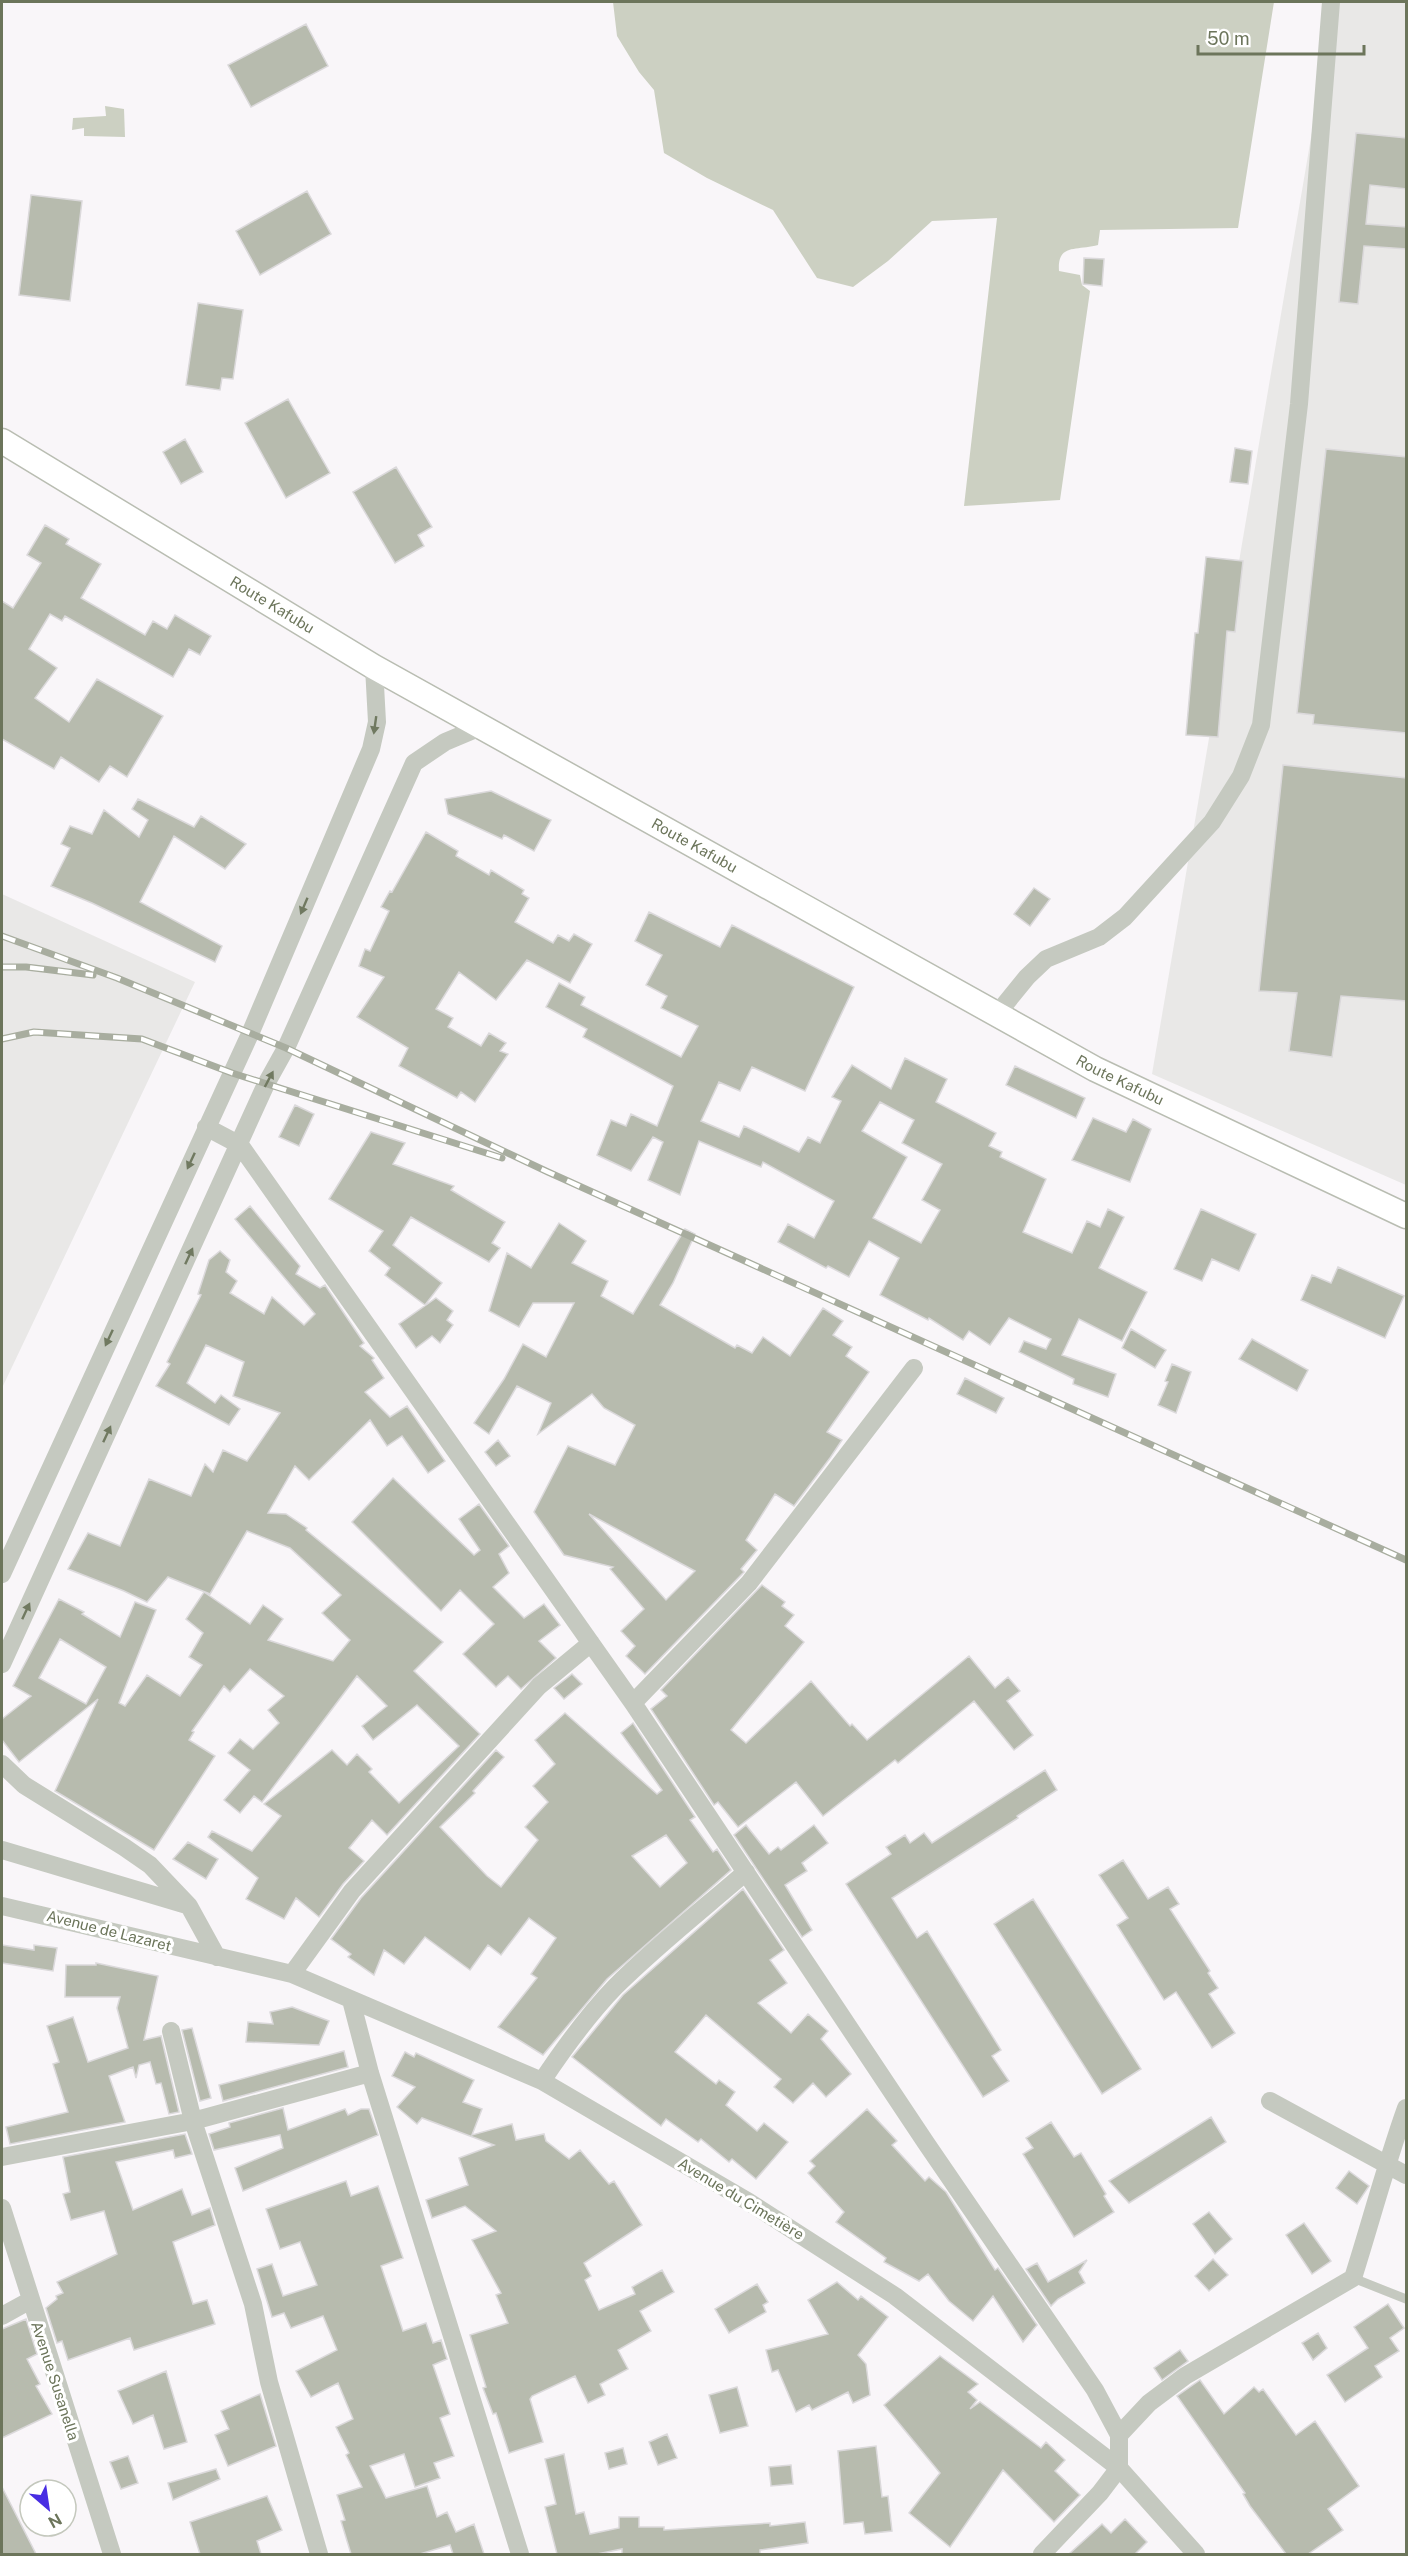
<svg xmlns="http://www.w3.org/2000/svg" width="1408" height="2556" font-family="'Public Sans',sans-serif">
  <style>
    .built { fill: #e9e8e7 }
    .water { fill: #ccd0c2 }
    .building { fill: #b7bbae; stroke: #dbd9db; stroke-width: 1.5; fill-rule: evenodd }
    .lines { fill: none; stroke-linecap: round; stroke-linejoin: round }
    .secondary-casing { stroke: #b9bdb2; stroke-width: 27 }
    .service { stroke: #c5c9c0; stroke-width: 9 }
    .minor { stroke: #c5c9c0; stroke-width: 18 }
    .secondary { stroke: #fff; stroke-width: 24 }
    .rail-casing { stroke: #a8ad9f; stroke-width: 7 }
    .rail { stroke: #fff; stroke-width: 4.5; stroke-dasharray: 14; stroke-linecap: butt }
    .oneway { fill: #707960 }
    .labels { text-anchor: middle; stroke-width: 6; stroke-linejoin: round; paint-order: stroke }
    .street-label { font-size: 15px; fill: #6c755b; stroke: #fff }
  </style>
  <rect width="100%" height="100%" fill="#f9f6f9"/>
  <path class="built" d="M1334,2H1406V1185L1152,1074Z
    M2,894L195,982L2,1388Z"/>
  <path class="water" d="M613,2H1274L1238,228L1100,230L1098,245C1077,251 1057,243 1059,271L1080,275L1082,285L1090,291L1060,500L964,506L997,218L932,221L888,261L853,287L817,278L773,210L707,178L664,153L654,90L639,72L617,36Z
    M105,106L124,109L125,137L84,136V128L72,130L73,118L106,116Z"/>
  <path class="building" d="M306,24L328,66L251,107L228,65Z
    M1356,133L1407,138V189L1370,185L1366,224L1407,227V249L1364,246L1358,304L1339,302Z
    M307,191L331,234L260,275L236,231Z
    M31,195L82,201L70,301L19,295Z
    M1084,258L1104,259L1102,286L1083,284Z
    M198,303L243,310L233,379L222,378L220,390L186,385Z
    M288,399L330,473L286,498L245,423Z
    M185,439L203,472L181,484L163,452Z
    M1235,448L1252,451L1248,484L1230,482Z
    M1326,449L1407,457V733L1313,724L1314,715L1297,713Z
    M396,467L432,527L418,535L424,546L395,563L353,492Z
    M45,525L69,539L66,544L101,564L81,598L145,635L153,621L167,629L175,615L211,636L200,655L189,649L173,677L65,616L62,621L50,614L29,649L57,668L35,698L69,722L97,679L163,716L127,777L110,766L99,782L61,757L54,769L2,739V601L13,608L41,563L27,555Z
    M1206,557L1243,561L1235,632L1227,631L1218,737L1186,735L1195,633H1198Z
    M1283,765L1407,778V1001L1341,996L1332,1057L1289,1051L1297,993L1259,991Z
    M491,791L551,820L534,851L504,835L502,839L448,814L445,799Z
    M138,799L194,827L201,816L246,844L225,869L174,836L140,902L222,946L215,962L92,903L51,886L70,848L61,844L70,826L92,834L104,810L139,837L148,820L132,809Z
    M426,832L458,851L456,856L489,875L491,870L524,890L522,894L529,898L515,922L553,943L558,935L569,941L574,934L592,944L570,983L527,960L496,1000L459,972L436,1009L453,1018L448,1027L481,1046L489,1033L506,1043L500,1051L508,1054L475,1102L461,1092L457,1098L399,1066L408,1048L357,1017L384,977L359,966L365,949L370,951L389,911L381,907L390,891L392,892Z
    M1034,888L1050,899L1030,926L1014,914Z
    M649,912L720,947L732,925L854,987L805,1091L752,1067L740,1091L719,1082L701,1121L739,1137L744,1126L799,1152L808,1137L820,1143L841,1101L832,1097L852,1065L891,1089L905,1058L947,1079L936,1102L996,1133L989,1146L1002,1152L1000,1157L1046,1179L1023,1232L1072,1253L1087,1221L1100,1227L1108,1209L1124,1217L1099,1268L1147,1292L1122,1341L1079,1319L1062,1355L1116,1374L1108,1397L1073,1384L1074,1379L1019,1352L1024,1341L1046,1349L1051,1339L1009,1318L990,1345L969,1331L963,1340L929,1318L928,1320L880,1295L899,1258L869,1241L849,1277L828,1266L826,1268L778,1242L788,1224L814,1238L834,1201L763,1162L761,1167L699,1141L680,1195L648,1180L663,1142L653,1137L631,1171L597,1155L611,1120L626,1126L631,1114L657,1126L673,1086L583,1037L587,1029L546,1007L559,983L585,997L581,1005L681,1057L698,1026L661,1008L667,996L646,985L662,955L635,941ZM880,1102L914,1120L902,1143L942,1164L922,1200L940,1210L921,1243L873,1218L907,1157L862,1131Z
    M1015,1066L1085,1098L1076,1118L1006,1085Z
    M295,1105L314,1114L299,1146L279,1137Z
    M1093,1118L1126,1132L1133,1119L1151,1129L1130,1182L1072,1160Z
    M371,1132L405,1143L393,1164L454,1186L451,1190L505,1222L492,1243L500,1248L489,1262L411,1217L393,1245L442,1283L425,1305L385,1275L390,1268L369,1251L383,1231L329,1199Z
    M250,1206L300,1266L296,1274L320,1288L325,1285L364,1343L360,1346L374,1358L372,1360L384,1378L365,1392L390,1417L407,1406L445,1461L428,1473L402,1436L387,1446L370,1420L309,1480L295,1466L268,1513L286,1514L307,1528L306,1530L443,1642L414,1671L480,1734L387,1835L372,1820L349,1848L364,1861L343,1884L319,1917L296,1898L284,1919L246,1899L258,1878L208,1837L212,1831L252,1851L281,1816L264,1804L332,1750L347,1765L357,1754L372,1769L369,1772L399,1803L459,1746L417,1705L373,1740L362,1726L387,1706L357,1676L262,1802L254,1796L240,1813L224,1800L250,1770L228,1753L240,1739L253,1749L279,1723L268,1710L284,1696L250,1669L230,1692L224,1686L192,1731L194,1732L189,1740L215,1756L154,1850L55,1791L98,1699L19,1762L2,1740V1719L31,1696L13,1686L59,1599L84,1612L82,1614L120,1637L135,1602L156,1610L119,1703L125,1706L147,1675L180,1696L202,1665L189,1657L203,1633L186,1619L204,1592L250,1624L263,1605L283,1619L268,1640L333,1661L350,1640L322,1613L341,1595L290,1548L247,1531L210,1594L168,1577L147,1602L124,1591L68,1569L88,1533L120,1546L149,1479L191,1496L205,1464L213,1472L223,1450L247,1461L280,1413L233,1396L244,1362L206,1345L187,1383L215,1403L221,1395L240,1409L229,1425L156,1386L170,1364L167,1362L201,1295L198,1294L209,1260L220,1251L230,1260L226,1272L237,1281L230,1293L264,1314L272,1297L304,1325L315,1314L235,1219ZM60,1639L106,1667L86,1704L39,1678Z
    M1201,1209L1256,1234L1239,1271L1212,1259L1202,1281L1174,1269Z
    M559,1223L586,1241L572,1263L608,1281L601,1296L633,1314L685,1229L695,1234L673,1283L660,1305L735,1348L737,1345L752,1353L763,1337L790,1356L823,1308L843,1321L833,1335L852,1347L846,1356L869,1372L827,1432L842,1440L830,1458L794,1506L775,1494L746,1540L757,1550L741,1569L744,1572L645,1674L626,1656L635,1646L621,1631L644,1609L610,1569L613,1567L564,1555L534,1512L568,1446L615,1465L635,1425L604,1408L592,1394L538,1434L551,1403L517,1386L489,1434L474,1423L504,1379L523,1344L546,1357L574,1303H533L519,1327L489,1311L507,1253L531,1268ZM589,1514L695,1571L666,1600Z
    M1338,1267L1404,1296L1385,1338L1301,1300L1312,1275L1331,1283Z
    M436,1298L453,1311L447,1320L453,1325L440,1343L432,1336L416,1348L399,1324Z
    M1131,1329L1166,1350L1155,1368L1122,1348Z
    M1252,1339L1308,1370L1297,1391L1239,1359Z
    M1172,1364L1191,1372L1176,1413L1158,1405L1168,1382L1165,1381Z
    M965,1378L1004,1398L996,1413L957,1394Z
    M498,1440L510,1456L496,1466L485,1452Z
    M393,1478L474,1555L480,1550L459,1519L479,1504L509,1546L499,1554L509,1573L493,1587L524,1618L544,1604L560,1625L539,1641L556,1658L521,1689L508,1676L496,1687L463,1654L494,1624L460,1590L441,1611L352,1522Z
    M762,1585L785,1602L782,1606L794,1615L785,1626L804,1642L731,1730L746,1743L811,1681L850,1726L852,1724L867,1740L969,1656L995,1688L1008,1677L1020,1691L1007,1701L1033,1735L1014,1750L974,1701L898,1763L895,1760L823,1816L796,1782L738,1827L718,1802L714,1805L651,1709L667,1696L661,1690Z
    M572,1674L582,1684L564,1699L554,1688Z
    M565,1713L657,1794L662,1790L621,1733L633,1723L695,1817L690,1820L713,1852L717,1849L731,1870L607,1979L543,2055L498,2027L537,1978L531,1974L556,1938L529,1918L501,1955L488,1945L470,1970L425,1937L404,1964L384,1950L374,1975L348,1957L351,1954L331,1939L361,1898L496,1750L504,1757L473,1791L475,1793L440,1827L487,1876L501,1887L538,1840L525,1827L548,1802L533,1786L555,1764L535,1740ZM666,1835L687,1863L660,1887L632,1856Z
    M1045,1770L1057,1790L1017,1816L1018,1818L892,1898L917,1938L927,1931L1001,2050L992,2056L1009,2081L983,2097L846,1884L891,1854L886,1847L905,1835L910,1843L924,1833L932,1843Z
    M746,1825L769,1854L778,1847L781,1850L814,1825L828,1843L802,1863L807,1871L785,1885L812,1930L802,1937L734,1835Z
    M188,1842L218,1859L206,1879L173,1859Z
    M1123,1860L1148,1899L1168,1887L1179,1904L1170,1909L1210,1971L1208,1973L1218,1988L1209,1994L1235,2033L1212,2048L1176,1992L1164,2000L1117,1925L1128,1918L1099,1875Z
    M743,1889L784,1950L770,1960L787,1983L758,2003L791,2033L808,2014L828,2031L821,2039L851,2074L826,2097L813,2083L793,2103L774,2087L781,2079L706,2015L675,2052L716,2084L719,2080L735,2092L726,2105L757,2131L764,2123L788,2142L756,2179L732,2159L729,2162L701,2139L698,2142L666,2119L661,2126L572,2057L623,1995Z
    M1033,1899L1141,2069L1102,2094L994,1924Z
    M2,1945L34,1950V1945L57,1948L53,1971L2,1963Z
    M96,1963L158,1976L144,2040L161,2036L179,2112L169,2114L161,2083L156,2084L150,2062L139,2065L136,2078L133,2067L109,2076L125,2122L10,2144L6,2127L68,2112L53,2064L59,2062L47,2026L73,2017L88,2062L128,2048L117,2008L120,1997H65L66,1965H96Z
    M292,2007L329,2021L319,2045L246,2042L248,2022L273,2024L270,2012Z
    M192,2028L211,2098L200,2101L182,2030Z
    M344,2051L348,2067L223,2101L219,2085Z
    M405,2052L414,2057L416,2053L474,2080L463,2102L482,2109L472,2135L512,2124L516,2140L544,2134L546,2141L569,2159L580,2150L609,2184L614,2181L642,2225L584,2263L591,2276L585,2280L599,2310L635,2294L632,2287L662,2270L674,2292L640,2311L651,2331L618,2350L628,2369L600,2384L605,2395L588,2403L575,2376L532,2396L530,2399L543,2442L509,2453L496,2413L493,2414L483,2388L486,2387L470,2335L508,2323L496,2295L501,2293L472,2240L496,2231L465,2206L432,2218L426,2200L468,2185L459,2158L494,2145L422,2118L417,2124L397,2107L415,2087L392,2076Z
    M283,2108L288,2130L345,2109L348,2115L361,2109H369L378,2135L243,2191L235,2168L283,2148L280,2135L214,2150L209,2134L230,2127L229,2123Z
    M867,2109L897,2141L892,2145L925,2181L929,2177L946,2192L995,2270L998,2268L1037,2325L1023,2342L993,2296L973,2321L949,2301L928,2274L919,2281L884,2262L886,2258L836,2222L844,2212L808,2173L815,2166L810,2161Z
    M1211,2117L1226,2142L1129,2203L1109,2181Z
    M1051,2122L1074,2157L1081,2153L1106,2194L1104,2196L1114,2212L1074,2237L1023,2154L1033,2148L1026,2138Z
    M185,2134L192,2154L175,2158L173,2150L116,2162L133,2210L182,2189L192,2215L210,2208L215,2225L173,2242L193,2304L207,2300L215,2324L134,2350L130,2338L68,2360L62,2341L57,2343L46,2308L57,2299L56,2296L63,2293L57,2282L117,2254L104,2211L71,2220L63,2194L70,2192L63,2157Z
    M1349,2171L1369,2186L1357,2204L1336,2188Z
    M346,2181L351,2196L378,2186L403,2258L381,2266L403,2331L426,2323L433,2343L441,2340L447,2359L433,2365L450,2414L440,2418L454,2456L434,2463L440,2478L415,2487L404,2454L370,2466L386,2498L427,2486L437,2517L447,2512L456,2532L474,2524L484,2554H453L450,2545L420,2554H351L341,2521L345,2520L337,2495L362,2487L346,2455L349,2453L336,2427L353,2419L338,2383L311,2397L296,2371L337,2350L323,2316L291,2328L284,2313L272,2317L257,2269L272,2264L283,2296L317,2285L300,2242L280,2249L266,2209Z
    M1209,2212L1232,2239L1215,2254L1193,2224Z
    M1304,2223L1331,2261L1312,2274L1286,2235Z
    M1213,2259L1228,2275L1209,2291L1195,2276Z
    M1087,2260L1079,2272L1085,2283L1058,2299L1051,2306L1026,2269L1037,2263L1048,2282Z
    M837,2282L858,2300L861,2296L888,2317L858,2355L866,2364L870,2395L853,2403L848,2392L812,2410L809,2405L796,2412L778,2370L772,2372L766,2350L828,2334L808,2300Z
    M757,2284L768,2302L763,2305L766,2312L729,2333L715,2309Z
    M1388,2304L1404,2328L1390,2338L1399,2351L1375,2366L1382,2377L1345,2402L1327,2375L1368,2348L1354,2327Z
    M26,2319L37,2354L27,2359L40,2384L36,2386L52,2414L2,2438V2329Z
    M1318,2333L1327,2348L1313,2360L1302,2343Z
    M1180,2350L1188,2361L1162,2380L1154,2368Z
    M940,2356L978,2384L968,2392L977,2400L970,2409L980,2402L1041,2448L1046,2442L1065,2460L1055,2471L1080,2495L1054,2522L1003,2470L950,2547L909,2513L940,2473L884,2405Z
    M166,2371L187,2442L164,2449L153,2415L133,2424L118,2391Z
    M1200,2380L1224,2414L1254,2387L1259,2392L1263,2389L1296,2435L1315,2421L1359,2486L1328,2509L1343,2530L1308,2554H1286L1250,2506L1243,2494L1245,2493L1177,2396Z
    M737,2387L748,2426L720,2433L709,2395Z
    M260,2394L276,2446L228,2466L215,2435L229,2429L221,2411Z
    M667,2434L677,2458L658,2465L649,2442Z
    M876,2446L882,2497L888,2496L892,2531L865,2534L863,2522L844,2524L838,2451Z
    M623,2448L627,2464L609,2469L605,2453Z
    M564,2454L576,2514L584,2512L590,2534L619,2528V2517H639V2527H664V2530L770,2523V2526L805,2522L808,2543L760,2550V2554H622V2549L597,2554H557L545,2507L556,2504L545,2459Z
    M128,2456L138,2483L121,2489L110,2462Z
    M791,2465L793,2484L771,2486L769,2467Z
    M216,2469L220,2479L173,2500L168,2483Z
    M2,2487L36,2554H2Z
    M267,2496L282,2530L257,2541L261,2554H200L190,2522Z
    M1125,2519L1147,2542L1135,2554H1069L1102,2524L1111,2533Z"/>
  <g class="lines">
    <defs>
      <g id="secondary">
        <path id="s1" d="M2,441L374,667L1095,1069L1406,1216"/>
      </g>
    </defs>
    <use href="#secondary" class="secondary-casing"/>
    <path class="service" d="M1353,2278L1406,2299"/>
    <path class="minor" d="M997,1014L1027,977L1046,959L1099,937L1125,917L1212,822L1241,776L1261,725L1299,404L1331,2
      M206,1127L240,1145L633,1703L926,2143L1095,2390L1119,2435V2468L1100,2493L1042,2554
      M2,1574L250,1034L371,749L377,722L374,667
      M2,1664L266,1084L286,1048L414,763L445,742L483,726
      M633,1703L749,1583L914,1368
      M2,1764L24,1785L124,1847L150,1865L189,1906L217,1957
      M2,1850L187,1905
      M2,1906L292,1974L542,2081L749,2202L895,2296L1119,2468L1196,2554
      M292,1974L352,1891L539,1686L591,1643
      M351,2000L370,2073L520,2554
      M171,2031L193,2121L253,2304L269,2382L319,2554
      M542,2081C564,2048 587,2016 615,1987C656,1946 702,1910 746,1872
      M1270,2101L1406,2175
      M2,2157L193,2121L370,2073
      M2,2208L112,2554
      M2,2316L29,2301
      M1119,2435L1149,2403L1185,2376L1353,2278C1371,2221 1386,2164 1406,2108"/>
    <use href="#secondary" class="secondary"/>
    <defs>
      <path id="rail" d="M2,936L117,978L286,1048L548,1172L1406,1560
        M2,967H26L93,975
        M2,1039L34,1032L142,1039L232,1073L502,1158"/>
    </defs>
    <use href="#rail" class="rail-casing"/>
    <use href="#rail" class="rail"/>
  </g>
  <defs><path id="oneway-solid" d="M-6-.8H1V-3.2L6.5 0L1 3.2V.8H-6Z" transform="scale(1.5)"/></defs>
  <g class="oneway">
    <use href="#oneway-solid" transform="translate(375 725) rotate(98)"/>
    <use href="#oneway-solid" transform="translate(304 906) rotate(113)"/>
    <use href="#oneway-solid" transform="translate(269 1079) rotate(-62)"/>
    <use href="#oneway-solid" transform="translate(191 1161) rotate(115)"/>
    <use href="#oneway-solid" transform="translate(189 1256) rotate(-65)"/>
    <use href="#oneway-solid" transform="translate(109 1338) rotate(115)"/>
    <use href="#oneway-solid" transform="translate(107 1434) rotate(-65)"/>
    <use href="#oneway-solid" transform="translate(26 1611) rotate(-65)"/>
  </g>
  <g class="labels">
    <g class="street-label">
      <text dy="5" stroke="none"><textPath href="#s1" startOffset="316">Route Kafubu</textPath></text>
      <text dy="5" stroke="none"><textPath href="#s1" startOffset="802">Route Kafubu</textPath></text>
      <text dy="5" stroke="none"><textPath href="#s1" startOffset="1288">Route Kafubu</textPath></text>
      <text transform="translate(109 1931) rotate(14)" y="5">Avenue de Lazaret</text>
      <text transform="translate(741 2199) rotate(31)" y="5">Avenue du Cimetière</text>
      <text transform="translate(55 2381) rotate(72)" y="5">Avenue Susanella</text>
    </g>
  </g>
  <rect width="1408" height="2556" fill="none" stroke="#6c755b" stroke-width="6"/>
  <g transform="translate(48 2508) rotate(151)"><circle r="28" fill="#ffffff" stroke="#c4c8bd" stroke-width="1.5"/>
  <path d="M0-4.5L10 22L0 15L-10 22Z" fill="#482de3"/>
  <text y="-9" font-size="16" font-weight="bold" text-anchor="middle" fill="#6c755b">N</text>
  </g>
  <path d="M1198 45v9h166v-9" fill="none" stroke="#6c755b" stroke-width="3"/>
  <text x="1207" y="45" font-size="18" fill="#6c755b" stroke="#ffffff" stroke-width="4.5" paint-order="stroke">50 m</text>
</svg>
